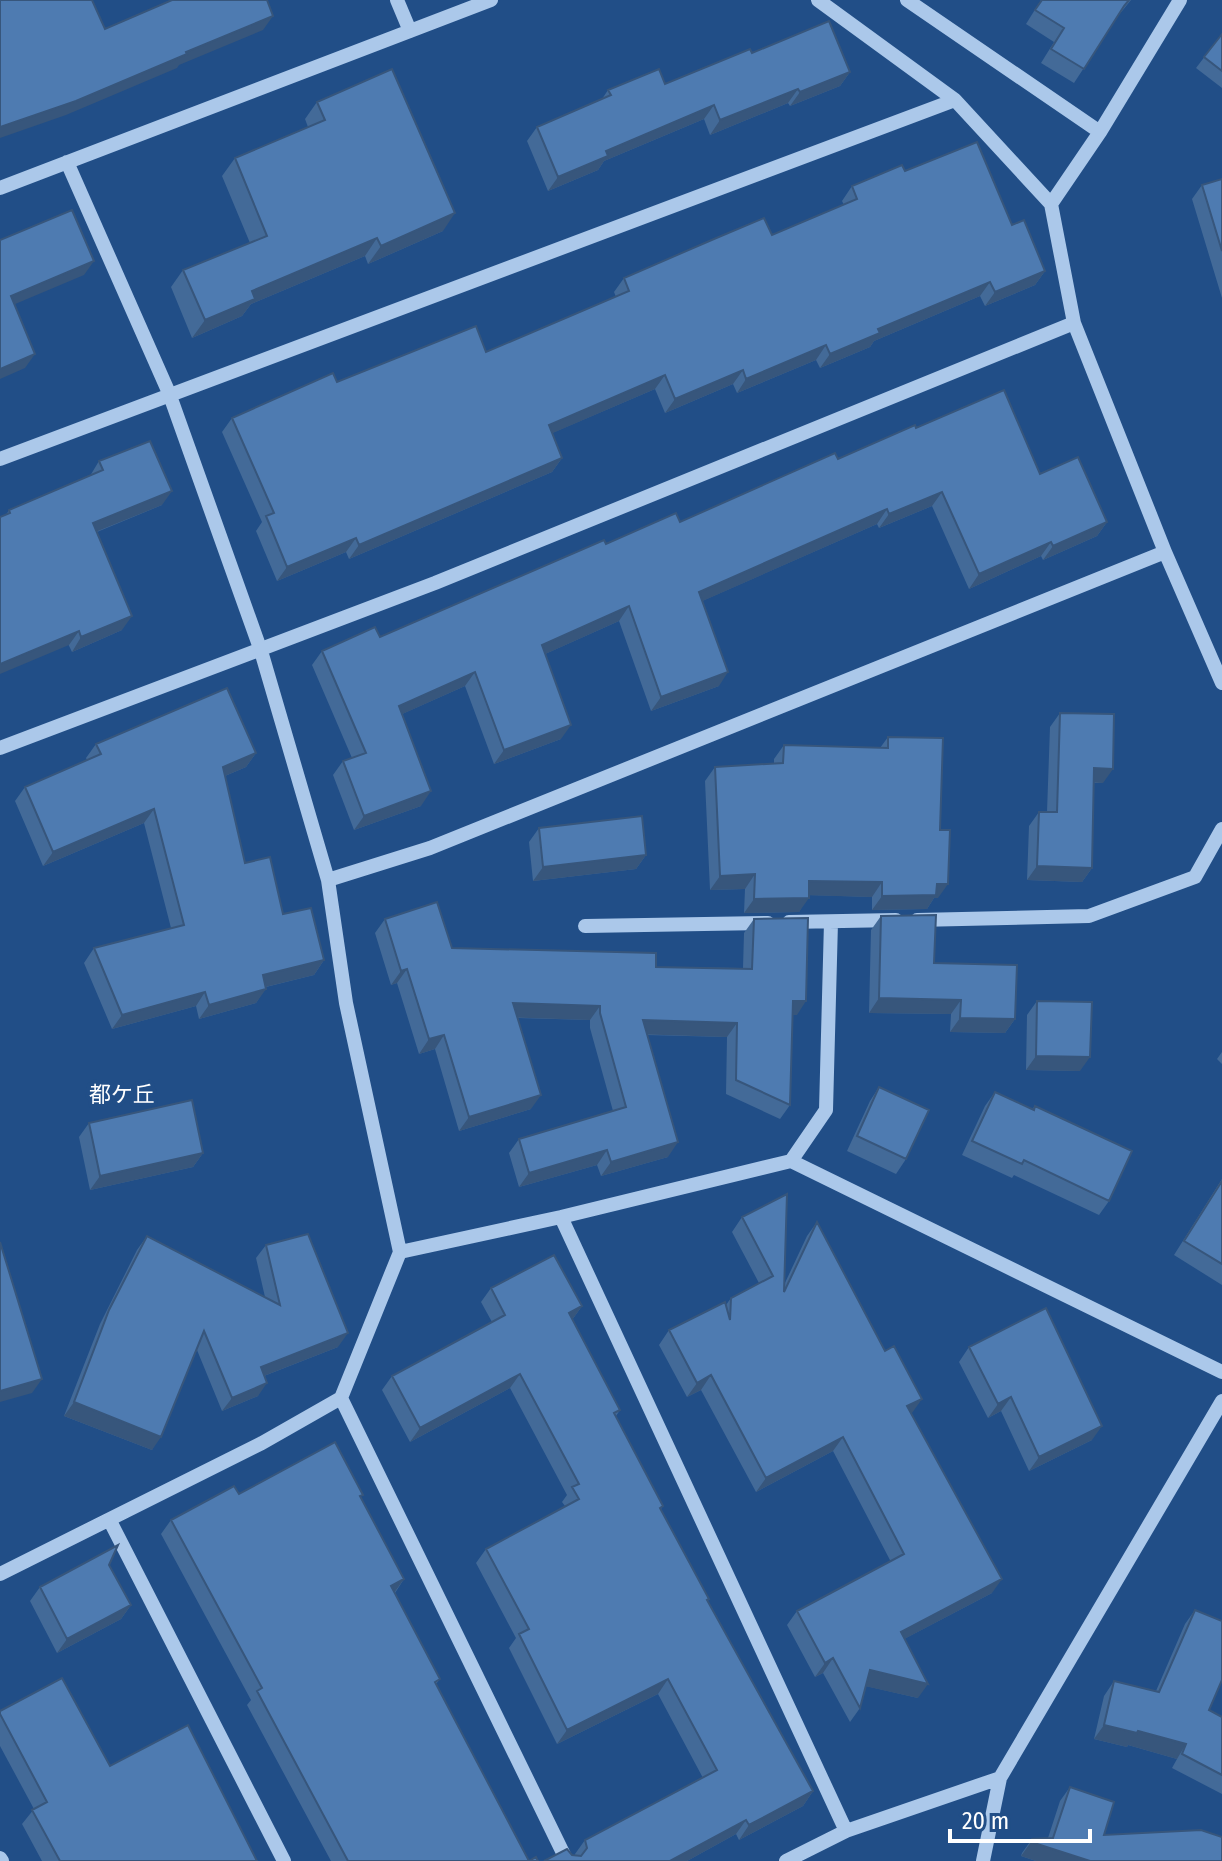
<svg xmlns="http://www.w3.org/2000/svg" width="1222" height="1861" font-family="'Fira Sans Condensed','Noto Sans JP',sans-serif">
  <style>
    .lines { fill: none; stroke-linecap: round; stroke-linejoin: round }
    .minor { stroke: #abc8ea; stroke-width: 14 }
    .wall { fill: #436a98 }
    .shaded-wall { fill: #37567c }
    .building { fill: #4e7bb1; stroke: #37567c; stroke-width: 2 }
    .labels { text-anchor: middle; stroke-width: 8; stroke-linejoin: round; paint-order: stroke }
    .neighbourhood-label { font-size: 22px; fill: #fff; stroke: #214e87 }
  </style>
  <rect width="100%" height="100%" fill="#214e87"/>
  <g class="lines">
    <path class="minor" d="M397,0L410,31
      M818,0L955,100
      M907,0L1100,132
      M0,188L491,0
      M1051,204L1100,132L1180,0
      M0,459L955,100L1051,204L1074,323L1165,552L430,848L328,880
      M1165,552L1222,683
      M0,748L435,583L1074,323
      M917,920L1089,916L1195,877L1222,829
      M789,922L896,920
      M585,926L768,923
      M791,1161L826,1110L831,922
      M561,1217L846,1831
      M400,1252L561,1217L791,1161L1222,1372
      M341,1398L567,1861
      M110,1521L284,1861
      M0,1574L262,1443L341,1398L400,1252L346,1003L328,880L261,651L169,393L67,162
      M0,1858L2,1861
      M786,1861L846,1831L1000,1778
      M983,1861L1000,1778L1222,1401"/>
  </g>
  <path class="wall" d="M1041,0H1131L1118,16L1074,83L1041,63L1054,42L1026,24Z
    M1222,34V88L1196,68Z
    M752,53L850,72L840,86L790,106L788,103L710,135L704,119L604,161L598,170L548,191L527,141L537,127L602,99L608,90L665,84Z
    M317,102L443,231L368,264L365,256L251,304L242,316L192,338L171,287L183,270L250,243L222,176L235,158L308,127L305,119Z
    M905,171L1012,225L1045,271L1035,285L985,306L980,296L874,341L870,347L820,368L816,360L737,393L733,384L665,413L655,389L552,433L562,458L552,472L349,559L346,552L277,581L256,531L262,522L222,432L232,418L337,382L486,352L616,297L614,292L624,278L772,235L844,205L842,201L852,186Z
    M1222,179V298L1192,199L1202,185Z
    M916,428L1040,474L1107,522L1097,536L1043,560L1041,556L969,589L932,506L879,528L877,524L702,601L719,686L651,711L619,621L545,654L561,739L494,764L465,686L402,714L421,806L354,830L333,775L343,761L352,758L312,665L322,651L380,637L606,544L680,522Z
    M99,461L162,505L97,532L122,630L72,652L6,515L9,510L90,476Z
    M1060,713L1103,783H1094L1092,868L1082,882L1027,880L1029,826L1039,812H1047L1050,727Z
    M888,737L938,898H934L927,909L872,910V897L809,895L799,912L744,913L745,889L710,890L705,781L715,767L774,764V759L784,745L880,748Z
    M96,744L256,753L246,767L225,776L245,863L283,914L324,960L314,975L266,987L256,1003L199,1019L196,1006L112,1029L84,963L94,948L171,928L144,823L43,866L15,801L25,787L87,760L86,758Z
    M539,828L646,855L636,869L533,881L529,842Z
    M881,916L934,963L1015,1019L1005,1033L950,1032L951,1014L869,1013L871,930Z
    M385,919L452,948L656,967L743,968L744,933L754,919L797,1015H792L790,1105L780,1119L726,1094L727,1037L647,1035L668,1157L601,1176L597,1165L519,1187L509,1153L519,1139L613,1111L590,1028V1020L518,1018L531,1109L459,1131L435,1049L419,1054L397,983L391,985L375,933Z
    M1037,1001L1080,1071L1026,1070L1027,1015Z
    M1222,1052V1064L1217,1059Z
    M879,1087L906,1159L896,1174L847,1151L870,1101Z
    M995,1092L1032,1109L1035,1106L1109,1201L1099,1215L1014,1175L1012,1178L962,1155L985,1106Z
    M89,1123L203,1153L193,1167L90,1190L79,1137Z
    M1222,1179V1285L1174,1255Z
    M742,1217L784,1285L807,1236L817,1222L912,1413H911L992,1593L904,1639L918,1698L866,1686L860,1708L850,1722L823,1673L815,1677L787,1625L797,1611L891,1562L833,1451L756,1492L701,1390L687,1397L659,1345L669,1330L726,1305L731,1298L759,1283L732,1232Z
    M147,1236L265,1297L256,1258L266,1245L338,1347L264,1376L258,1396L222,1411L197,1350L152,1450L64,1416L100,1324L137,1250Z
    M554,1255L582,1306L572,1320L620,1410L616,1416L663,1506L661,1509L709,1599L708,1601L813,1791L803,1806L739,1840L736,1834L687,1861H544L567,1849L572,1855L575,1856V1854L585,1840L703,1778L658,1694L557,1744L509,1648L516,1638L476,1563L486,1549L565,1506L562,1502L567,1495L510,1388L410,1442L382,1390L392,1376L492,1322L481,1302L491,1288Z
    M969,1347L1092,1440L1029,1471L1001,1411L988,1418L959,1362Z
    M239,1494L361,1498L404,1579L395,1593L440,1679L436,1684L529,1861H538H331L247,1705L251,1700L161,1534L171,1520Z
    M109,1565L131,1605L121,1619L57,1653L30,1601L40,1587Z
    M1195,1610L1209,1710L1222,1717V1794L1172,1768L1177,1759L1128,1745L1127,1747L1094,1739L1104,1696L1114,1681L1156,1691L1185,1624Z
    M0,1711L110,1766L257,1861H42L22,1824L34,1809L0,1746Z
    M1070,1787L1104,1835L1222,1861H1036L1021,1856L1022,1853L1032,1839L1048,1838L1060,1801Z"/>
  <path class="shaded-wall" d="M273,16L263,30L179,65L177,68L66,115L0,138V127L186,52Z
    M850,72L840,86L790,106L800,92Z
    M798,89L788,103L710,135L720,120Z
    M714,105L704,119L604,161L598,170L548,191L558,177L606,151Z
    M455,213L443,231L368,264L381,246Z
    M377,238L365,256L251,304L242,316L192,338L205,320L252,291Z
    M94,261L84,275L1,310L11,296Z
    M1045,271L1035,285L985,306L995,292Z
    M990,282L980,296L874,341L870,347L820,368L830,354L878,329Z
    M826,345L816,360L737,393L746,379Z
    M35,354L25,368L0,379V369Z
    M743,370L733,384L665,413L675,399Z
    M665,375L655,389L539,439L549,425Z
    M562,458L552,472L349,559L359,545Z
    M172,491L162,505L83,537L93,523Z
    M942,492L932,506L879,528L889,514Z
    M887,509L877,524L689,607L699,592Z
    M1107,522L1097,536L1043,560L1053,546Z
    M356,538L346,552L277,581L287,567Z
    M1051,542L1041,556L969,589L979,574Z
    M629,606L619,621L532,660L542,645Z
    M132,616L122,630L72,652L81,637Z
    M79,631L69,645L0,674V664Z
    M475,672L465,686L389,720L399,706Z
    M728,672L719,686L651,711L661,697Z
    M571,725L561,739L494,764L504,750Z
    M256,753L246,767L213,781L223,767Z
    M1094,768L1113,769L1103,783L1084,782Z
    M431,791L421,806L354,830L364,816Z
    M154,809L144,823L43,866L53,852Z
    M646,855L636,869L533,881L543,867Z
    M1037,866L1092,868L1082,882L1027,880Z
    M755,874L745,889L710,890L720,876Z
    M809,881L882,882L872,897L799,895Z
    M937,884H948L938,898H934L927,909L872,910L882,896Z
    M809,898L799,912L744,913L754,899Z
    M324,960L314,975L253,990L263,975Z
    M407,969L397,983L391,985L401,971Z
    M266,989L256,1003L199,1019L209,1005Z
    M205,992L196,1006L112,1029L122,1015Z
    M879,998L961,1000L951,1014L869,1013Z
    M793,1001H806L797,1015H783Z
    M513,1003L600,1006L590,1020L504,1017Z
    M960,1018L1015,1019L1005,1033L950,1032Z
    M643,1020L737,1023L727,1037L633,1034Z
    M444,1035L435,1049L419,1054L429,1039Z
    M1036,1056L1090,1057L1080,1071L1026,1070Z
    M541,1095L531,1109L459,1131L469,1117Z
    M678,1142L668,1157L601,1176L611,1162Z
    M607,1150L597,1165L519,1187L529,1173Z
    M203,1153L193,1167L90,1190L100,1176Z
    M582,1306L572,1320L569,1313Z
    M348,1333L338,1347L251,1381L261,1367Z
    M520,1374L510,1388L410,1442L420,1428Z
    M711,1375L701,1390L687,1397L697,1383Z
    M42,1379L32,1393L0,1402V1391Z
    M267,1383L258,1396L222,1411L232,1398Z
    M1011,1397L1001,1411L988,1418L998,1404Z
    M922,1399L912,1413L897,1421L907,1406Z
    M74,1402L161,1437L152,1450L64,1416Z
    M1102,1426L1092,1440L1029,1471L1039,1457Z
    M843,1437L833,1451L756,1492L766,1478Z
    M404,1579L394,1593L391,1586Z
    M1002,1579L992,1593L891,1646L901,1632Z
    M131,1605L121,1619L57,1653L67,1639Z
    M833,1658L823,1673L815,1677L825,1663Z
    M870,1670L928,1684L918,1698L860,1685Z
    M668,1679L658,1694L557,1744L567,1730Z
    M1104,1725L1138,1731L1186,1744L1177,1759L1128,1745L1127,1747L1094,1739Z
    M813,1791L803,1806L739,1840L749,1825Z
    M746,1820L736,1834L687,1861H670Z
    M1031,1842L1090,1861H1036L1021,1856Z"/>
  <path class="building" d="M0,0H92L105,29L172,0H267L273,16L186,52L187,54L76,101L0,127Z
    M1042,0H1129L1124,6L1084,69L1051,49L1064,28L1035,10Z
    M829,21L850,72L800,92L798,89L720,120L714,105L606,151L608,156L558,177L537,127L611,95L608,90L659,69L665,84L750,49L752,53Z
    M1222,34V71L1204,57Z
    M392,69L455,213L381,246L377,238L252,291L255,299L205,320L183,270L267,236L235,158L325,120L317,102Z
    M977,142L1012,225L1024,220L1045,271L995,292L990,282L878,329L880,333L830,354L826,345L746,379L743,370L675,399L665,375L549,425L562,458L359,545L356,538L287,567L266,516L274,513L232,418L333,373L337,382L476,326L486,352L629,291L624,278L714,239L764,218L772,235L857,199L852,186L902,165L905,171Z
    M1222,179V251L1202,185Z
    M72,210L94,261L11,296L35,354L0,369V240Z
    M1004,390L1040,474L1078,457L1107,522L1053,546L1051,542L979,574L942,492L889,514L887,509L699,592L728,672L661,697L629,606L542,645L571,725L504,750L475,672L399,706L431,791L364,816L343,761L366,753L322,651L375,627L380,637L604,540L606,544L676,513L680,522L835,453L838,459L915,425L916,428Z
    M150,441L172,491L93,523L132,616L81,637L79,631L0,664V517L10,513L9,510L103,470L99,461Z
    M227,688L256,753L223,767L245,863L270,857L283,914L311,908L324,960L263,975L266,989L209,1005L205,992L122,1015L94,948L184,925L154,809L53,852L25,787L101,754L96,744Z
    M1060,713L1114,714L1113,769L1094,768L1092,868L1037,866L1039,812H1057Z
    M888,737L943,738L940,830H950L948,884H937L936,895L882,896V882L809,881V898L754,899L755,874L720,876L715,767L783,763L784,745L888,748Z
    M642,816L646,855L543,867L539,828Z
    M437,902L452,948L656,953V967L752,969L754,919L808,918L806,1001H793L790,1105L736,1080L737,1023L643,1020L678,1142L611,1162L607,1150L529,1173L519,1139L626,1107L600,1013V1006L513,1003L541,1095L469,1117L444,1035L429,1039L407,969L401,971L385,919Z
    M936,915L934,963L1017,965L1015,1019L960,1018L961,1000L879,998L881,916Z
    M1037,1001L1092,1002L1090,1057L1036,1056Z
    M879,1087L929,1110L906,1159L857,1136Z
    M995,1092L1034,1110L1035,1106L1132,1151L1109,1201L1024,1160L1022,1164L972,1141Z
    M192,1100L203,1153L100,1176L89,1123Z
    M1222,1181V1264L1184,1241Z
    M787,1194L784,1292L817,1222L885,1351L894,1346L922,1399L907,1406L1002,1579L901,1632L928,1684L870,1670L860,1708L833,1658L825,1663L797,1611L904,1554L843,1437L766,1478L711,1375L697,1383L669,1330L725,1302L730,1320L731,1298L773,1276L742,1217Z
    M308,1234L348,1333L261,1367L267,1383L232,1398L204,1331L161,1437L74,1402L109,1310L147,1236L280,1305L266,1245Z
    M0,1242L42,1379L0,1391Z
    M554,1255L582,1306L569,1313L620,1410L614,1413L663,1506L660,1508L709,1599L707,1600L813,1791L749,1825L746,1820L670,1861H544L567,1849L572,1855L581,1856L587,1848L585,1840L717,1770L668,1679L567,1730L519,1634L529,1629L486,1549L579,1499L572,1487L579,1484L520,1374L420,1428L392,1376L505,1315L491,1288Z
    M1046,1308L1102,1426L1039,1457L1011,1397L998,1404L969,1347Z
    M335,1442L363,1495L360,1496L404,1579L391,1586L440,1679L435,1682L529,1861L536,1857L538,1861H348L257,1691L262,1688L171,1520L234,1486L239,1494Z
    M118,1545L109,1565L131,1605L67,1639L40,1587Z
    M1195,1610L1222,1621V1680L1209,1710L1222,1717V1775L1182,1754L1186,1744L1138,1731L1137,1733L1104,1725L1114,1681L1159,1692Z
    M62,1678L110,1766L188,1725L257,1861H60L32,1810L47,1802L0,1714V1711Z
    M1070,1787L1114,1802L1104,1835L1201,1830L1222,1837V1861H1090L1031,1842L1032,1839L1053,1838Z"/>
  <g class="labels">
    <g class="neighbourhood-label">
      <text x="122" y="1102">都ケ丘</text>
    </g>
  </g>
  <path d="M950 1829v12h140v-12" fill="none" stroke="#ffffff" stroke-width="4"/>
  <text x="962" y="1829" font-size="24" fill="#ffffff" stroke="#214e87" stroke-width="6" paint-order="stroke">20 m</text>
</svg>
